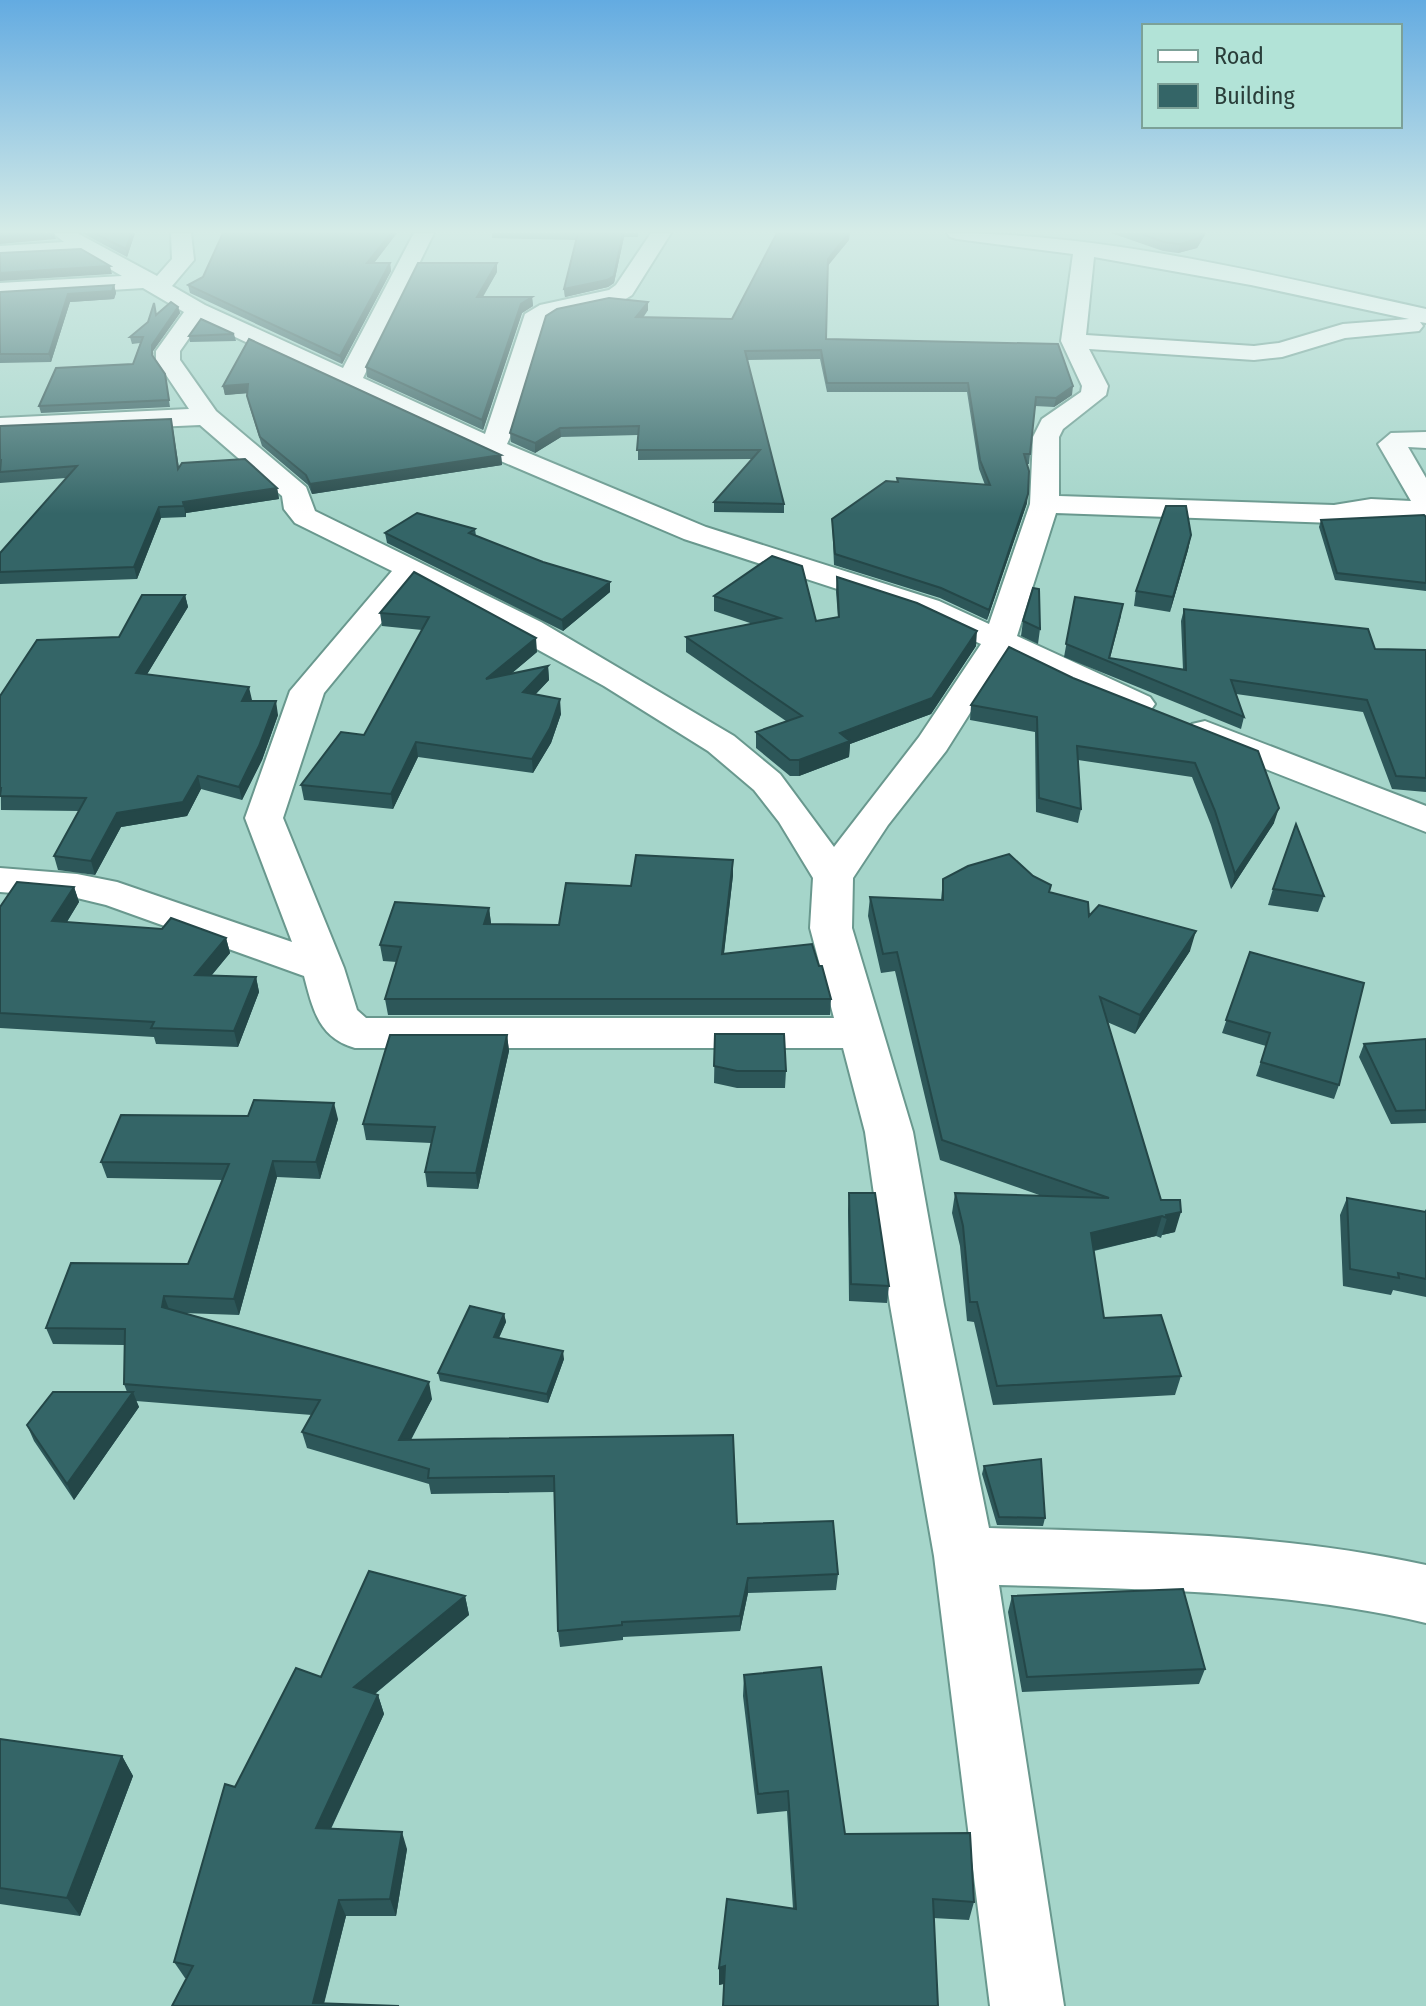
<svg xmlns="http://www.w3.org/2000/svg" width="1426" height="2006" font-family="'Fira Sans Condensed',sans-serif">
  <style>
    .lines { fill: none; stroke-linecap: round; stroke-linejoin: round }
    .minor-casing { stroke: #69988e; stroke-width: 4 }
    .minor { fill: #fff; fill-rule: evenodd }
    .wall { fill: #2d5759 }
    .shaded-wall { fill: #244748 }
    .building { fill: #346567; stroke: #244748; stroke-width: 2 }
  </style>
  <rect width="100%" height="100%" fill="#a5d5ca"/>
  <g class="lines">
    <defs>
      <path id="minor" d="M53,233H77L157,276L172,259L171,233H191L194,260L172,286L205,305L343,368L414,233H434L363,378L485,434L525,314L540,305L609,290L616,285L651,233H671L632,295L624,300L556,315L544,322L515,426L507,444L706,527L939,601L989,624L1030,504L1033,437L1042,419L1081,392L1082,386L1061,341L1073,254L957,239L950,237L947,233C1106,233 1271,275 1426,309V323L1420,322L1423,326L1419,331L1345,338L1282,357L1254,360L1089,349L1108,386L1106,395L1063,429L1059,437V496L1334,505L1371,499L1411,501L1378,444L1391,433L1426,432V448L1408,447L1426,478V519L1371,517L1334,523L1056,513L1017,636L1150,697L1155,704L1150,711L1138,714L1126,711L1006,656L946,751L888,825L853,878L852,928L913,1132L944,1305L989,1528C1136,1532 1281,1533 1426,1565V1623C1285,1590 1143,1589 999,1585L1064,2006H990L934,1556L890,1305L865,1132L843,1048H355C319,1038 313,1010 304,976L106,905L77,898L0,892V868L77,874L117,882L292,942L245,818L290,691L392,571L295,523L284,509L282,496L200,425L0,434V418L189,409L156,360V351L184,312L143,288L0,297V283L122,276L84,254L0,258V246L64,242ZM1094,257L1251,285L1409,319L1343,324L1279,343L1254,346L1086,335ZM201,321L482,453L684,539L917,615L981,644L919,737L834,847L780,774L734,736L541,622L315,511L306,487L216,411L180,360V351ZM415,582L604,686L708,751L754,790L779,822L813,878L810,928L834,1018H366L357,1010L344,968L283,818L324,693Z
        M1205,721L1426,806V832L1192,740L1187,732L1192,724Z"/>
    </defs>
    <use href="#minor" class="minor-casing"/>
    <use href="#minor" class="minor"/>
  </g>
  <path class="wall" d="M82,233H135L127,257Z
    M223,233H397L374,263H390L391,271L342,364L190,293L188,285L203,277Z
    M492,233H638V237H624L614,283L608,287L565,297L564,289L576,240L492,238Z
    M1111,233H1206L1197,248L1178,253L1163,251Z
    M849,240L827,266L826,339L1072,395L1054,407L1035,406L1030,454L1029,464H1027V503L987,620L940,598L834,565L832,519L897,482V478L985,485L979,469L967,392H827L820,359L747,360L784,504V513L714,512V502L752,459L638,460V435L561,437L535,453L511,442L510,433L648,302V310L643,318L732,319Z
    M497,272L483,297H532L533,306L522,313L483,430L367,377L366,367Z
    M114,285L116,293L114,299L70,302L51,362L0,363V292Z
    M178,307L180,313L153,351V357L165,374L170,407L41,413L39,406L133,364L140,343L132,344L130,337L157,314Z
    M234,334L236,341L190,342L189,336Z
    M223,386L501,455L502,465L312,494L308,485L262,446L249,405L247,393L225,395Z
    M0,426L173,429L179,468L277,488L279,499L186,513V517L161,518L137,579L0,584V553L66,478L0,483Z
    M1426,517V591L1335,580L1319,527L1321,520Z
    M475,529L476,536L610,592L563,631L387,543L385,533Z
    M1191,535L1188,550L1170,612L1134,606L1136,591Z
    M414,572L537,652L511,674L548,666L549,680L536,694L561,714L551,743L533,773L418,757L393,809L304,800L301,785L364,735L422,630L382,626L380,613Z
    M837,577L976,646L931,714L850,744L849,757L799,776H790L756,748V732L786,721L686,652V637L753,624L714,611V596L816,621L838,617L836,592Z
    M185,595L188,607L147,674L252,701L278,715L262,760L242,800L201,789L187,816L121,827L95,875L58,870L54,856L79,811L1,810L0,696L119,637Z
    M1075,597L1121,616L1110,658L1183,670L1181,621L1184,609L1375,649L1426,650V792L1392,789L1363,712L1236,694L1244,717L1241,729L1064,657Z
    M1023,621L1040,629L1038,644L1021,636Z
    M1073,678L1258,751L1274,823L1231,889L1211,825L1192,777L1078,760L1081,809L1078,823L1036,812L1035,732L970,720L971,705Z
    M733,860V875L724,954L831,999L830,1015H388L385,999L397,962L383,961L380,945L489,908L491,924L559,925L631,886Z
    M943,879L1049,892L1089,916L1190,951L1135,1034L1107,1022L1161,1200L1175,1232L1162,1235L1161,1238L1156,1236L1094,1251L1104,1318L1181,1376L1175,1395L993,1405L974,1322L967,1321L960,1246L952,1213L955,1193L1042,1196L940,1160L895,971L881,973L868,916L870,897L941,900Z
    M74,887L79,902L67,922L226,938L230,953L212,975L256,977L259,992L238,1047L156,1044L154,1037L0,1028V907Z
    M1273,889L1324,896L1318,912L1268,905Z
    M1250,952L1339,1085L1334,1099L1256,1076L1266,1046L1222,1033Z
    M715,1034L786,1071L785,1088H737L714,1083Z
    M507,1035L509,1051L478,1189L427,1187L425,1172L431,1143L366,1140L363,1124Z
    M1426,1039V1123L1391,1124L1359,1057L1364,1044Z
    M338,1119L320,1179L277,1177L239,1315L183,1313L432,1399L411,1440L737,1524L838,1574L836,1590L748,1593L740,1631L623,1637V1640L560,1647L558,1631L554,1492L431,1494L429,1484L307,1448L302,1432L312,1415L136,1401L139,1407L74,1500L34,1441L27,1425L127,1392L124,1384V1345L53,1344L46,1328L188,1264L223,1180L107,1178L101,1162Z
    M849,1193L889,1286L887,1303L849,1301L848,1210Z
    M1347,1198L1424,1212L1426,1209V1297L1393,1290L1391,1295L1343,1286L1340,1215Z
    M504,1314L506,1322L499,1338L564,1359L548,1403L440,1381L438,1373Z
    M984,1466L1045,1518L1043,1526L997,1525L982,1474Z
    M465,1596L469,1615L375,1694L378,1695L384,1714L331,1829L407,1849L396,1916H346L324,2004L172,2006L187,1978H185L174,1962L235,1787L321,1677Z
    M1012,1596L1205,1669L1199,1684L1022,1692L1008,1612Z
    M744,1675L845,1834L974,1902L969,1920L933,1918L719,1985L793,1909L787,1811L757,1814L743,1696Z
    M0,1739L122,1756L133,1776L80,1916L0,1904Z"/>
  <path class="shaded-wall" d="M44,233H54L56,239L0,244V236Z
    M131,233H135L127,257L126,249Z
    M391,233H397L368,271L367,263Z
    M624,233V237L614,283L608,287L565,297L564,289Z
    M850,233L849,240L827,267L828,259Z
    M1202,233H1206L1197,248L1178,253L1180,244Z
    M390,263L391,271L342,364L340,356Z
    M497,263V272L477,306V297Z
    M110,266L112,274L0,281V273Z
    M114,285L116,293L114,299L70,302L51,362L49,354L68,294Z
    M532,297L533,306L522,313L483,430L482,420L521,304Z
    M648,302V310L636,326V317Z
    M178,307L180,313L153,351L154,362L152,345Z
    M248,384L250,393L225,395L223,386Z
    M1073,386L1072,395L1054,407L1056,398Z
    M560,428L561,437L535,453V443Z
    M501,455L502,465L312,494L310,484Z
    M277,488L279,499L186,513V517L183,502Z
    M1028,494L1027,503L987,620L989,610Z
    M159,507L161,518L137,579L134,567Z
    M1191,535L1188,550L1170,612L1173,597Z
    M610,582V592L563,631L562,620Z
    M185,595L188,607L140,686L136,673Z
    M977,631L976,646L931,714L850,744L849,757L799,776V760L840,733Z
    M536,638L537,652L488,693L486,679Z
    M548,666L549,680L524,706L523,692Z
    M249,687L252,700L242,701Z
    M560,699L561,714L551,743L533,773L532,759Z
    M276,701L278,715L262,760L242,800L239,787Z
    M416,742L418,757L393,809L391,794Z
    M198,776L201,789L187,816L121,827L95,875L91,861L117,813Z
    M1279,808L1274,823L1231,889L1235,874Z
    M733,860V875L722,969V954Z
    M74,887L79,902L58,936L52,921Z
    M489,908L491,923L486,940L484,924Z
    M1196,931L1190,951L1135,1034L1140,1015Z
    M226,938L230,953L199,990L195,975Z
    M256,977L259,992L238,1047L234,1031Z
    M507,1035L509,1051L478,1189L476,1173Z
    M334,1103L338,1119L320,1179L316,1162Z
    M273,1161L277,1177L239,1315L234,1299Z
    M1181,1212L1175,1232L1162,1235L1167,1218L1166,1215Z
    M1162,1216L1156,1236L1086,1252L1091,1233Z
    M164,1296L170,1312L162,1307Z
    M504,1314L506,1322L495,1346L494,1337Z
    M563,1351L564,1359L548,1403L547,1394Z
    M429,1382L432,1399L402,1456L399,1440Z
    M133,1392L139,1407L74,1500L67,1484Z
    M748,1578V1593L740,1631V1616Z
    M465,1596L469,1615L360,1706L354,1687Z
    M378,1695L384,1714L323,1845L316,1828Z
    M122,1756L133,1776L80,1916L67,1898Z
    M402,1832L407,1849L396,1916L390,1899Z
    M339,1900L346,1916L323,2006L313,2003Z
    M725,1966L724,1984L719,1985V1968Z"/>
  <path class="building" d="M0,233H44L0,236Z
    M94,233H131L126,249Z
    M223,233H391L367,263H390L340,356L188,285L203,277Z
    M562,233H623L614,276L607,280L564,289L578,233Z
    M777,233H849L828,259L826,339L1058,344L1073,386L1056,398L1036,397L1030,454H1024L1029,471L1028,494L989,610L941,588L835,554L832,519L886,481L898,482L897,478L990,485L980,460L968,383H827L821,350L745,351L784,504L714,502L760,450H637L639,426L560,428L535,443L510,433L546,316L557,309L609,298L648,302L636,317L732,319Z
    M1139,233H1202L1199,238L1180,244L1164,242Z
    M81,249L110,266L0,273V253Z
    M418,263H497L477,297H532L521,304L482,420L366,367Z
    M114,285L112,291L68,294L49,354H0V292Z
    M171,302L178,307L152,345V355L165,374L169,400L39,406L56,368L133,364L143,337H130L148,322L154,303L156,315Z
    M201,319L234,334L189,336Z
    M249,339L501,455L310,484L306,475L260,437L247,396L248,384L223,386Z
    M171,419L178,469L182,463L245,459L277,488L183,502L184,506L159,507L134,567L0,572V553L77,466L0,472L1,460H0V426Z
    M1166,506H1186L1191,535L1173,597L1136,591Z
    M417,513L475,529L469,533L543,562L610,582L562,620L385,533Z
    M1424,515L1426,517V583L1337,573L1321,520Z
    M772,556L802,566L816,621L839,617L837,577L917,603L977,631L932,698L840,733L850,741L799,760H790L756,732L802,716L686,637L780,618L714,596Z
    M414,572L536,638L486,679L548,666L523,692L560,699L550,728L532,759L416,742L391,794L301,785L341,732L364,735L429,617L380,613Z
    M1033,588L1039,589L1040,629L1023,621Z
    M142,595H185L136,673L249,687L242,701H276L259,746L239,787L198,776L183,802L117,813L91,861L54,856L86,798L0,796L1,788H0V696L37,640L119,637Z
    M1075,597L1123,604L1109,658L1186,670L1184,609L1368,629L1375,649L1426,650V778L1396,776L1367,700L1231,680L1244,717L1066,644Z
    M1009,647L1073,678L1258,751L1279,808L1235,874L1215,811L1195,763L1077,746L1081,809L1039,798L1037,717L971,705Z
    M1296,824L1324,896L1273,889Z
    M1009,854L1033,876L1051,885L1049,892L1088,902L1089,916L1099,905L1196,931L1140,1015L1100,997L1161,1200H1180L1181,1212L1166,1215L1167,1218L1162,1216L1091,1233L1104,1318L1161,1315L1181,1376L997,1386L977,1302H970L963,1226L955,1193L1109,1198L942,1140L897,952L883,954L870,897L943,900V879L968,866Z
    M636,855L733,860L722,954L812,944L819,966H822L831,999H385L401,947L380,945L395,902L489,908L484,924L559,925L566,883L631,886Z
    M17,882L74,887L52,921L162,929L171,918L226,938L195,975L256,977L234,1031L151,1028L154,1022L0,1013V907Z
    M1250,952L1364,983L1339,1085L1261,1062L1270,1033L1226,1020Z
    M715,1034H784L786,1071H737L714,1066Z
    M390,1035H507L476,1173L425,1172L435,1127L363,1124Z
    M1426,1039V1110L1396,1111L1364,1044Z
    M254,1100L334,1103L316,1162L273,1161L234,1299L164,1296L162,1307L429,1382L399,1440L733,1435L737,1524L833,1521L838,1574L748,1578L740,1616L622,1622V1625L558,1631L554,1476L428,1478L429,1469L302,1432L320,1400L124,1384L125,1329L46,1328L71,1263L188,1264L229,1164L101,1162L121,1115L248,1116Z
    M849,1193H875L889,1286L851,1284Z
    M1347,1198L1426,1212V1279L1398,1273L1399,1278L1350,1269Z
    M470,1306L504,1314L494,1337L563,1351L547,1394L438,1373Z
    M53,1392H133L67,1484L27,1425Z
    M1041,1459L1045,1518L999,1517L984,1466Z
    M369,1571L465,1596L354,1687L378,1695L316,1828L402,1832L390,1899L339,1900L313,2003L399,2006H172L193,1966L174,1962L225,1784L235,1787L296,1668L321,1677Z
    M1183,1589L1205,1669L1027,1677L1012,1596Z
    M821,1667L845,1834L970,1833L974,1902L933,1899L938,2006H723L725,1966L719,1968L727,1899L796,1909L788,1791L758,1794L744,1675Z
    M0,1739L122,1756L67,1898L0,1888Z"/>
  <linearGradient id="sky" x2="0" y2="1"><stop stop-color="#63abe1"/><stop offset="0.45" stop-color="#d6ece7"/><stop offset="1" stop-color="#d6ece7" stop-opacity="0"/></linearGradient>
  <rect width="1426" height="514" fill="url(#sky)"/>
  <rect x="1142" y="24" width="260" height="104" fill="#b2e3d7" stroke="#7ca198" stroke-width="2"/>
  <rect x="1158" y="50" width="40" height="12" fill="#ffffff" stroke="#7ca198" stroke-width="2"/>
  <text x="1214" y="64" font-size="24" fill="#2a3e3a">Road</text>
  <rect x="1158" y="84" width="40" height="24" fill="#346567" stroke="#7ca198" stroke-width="2"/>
  <text x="1214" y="104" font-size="24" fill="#2a3e3a">Building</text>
</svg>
